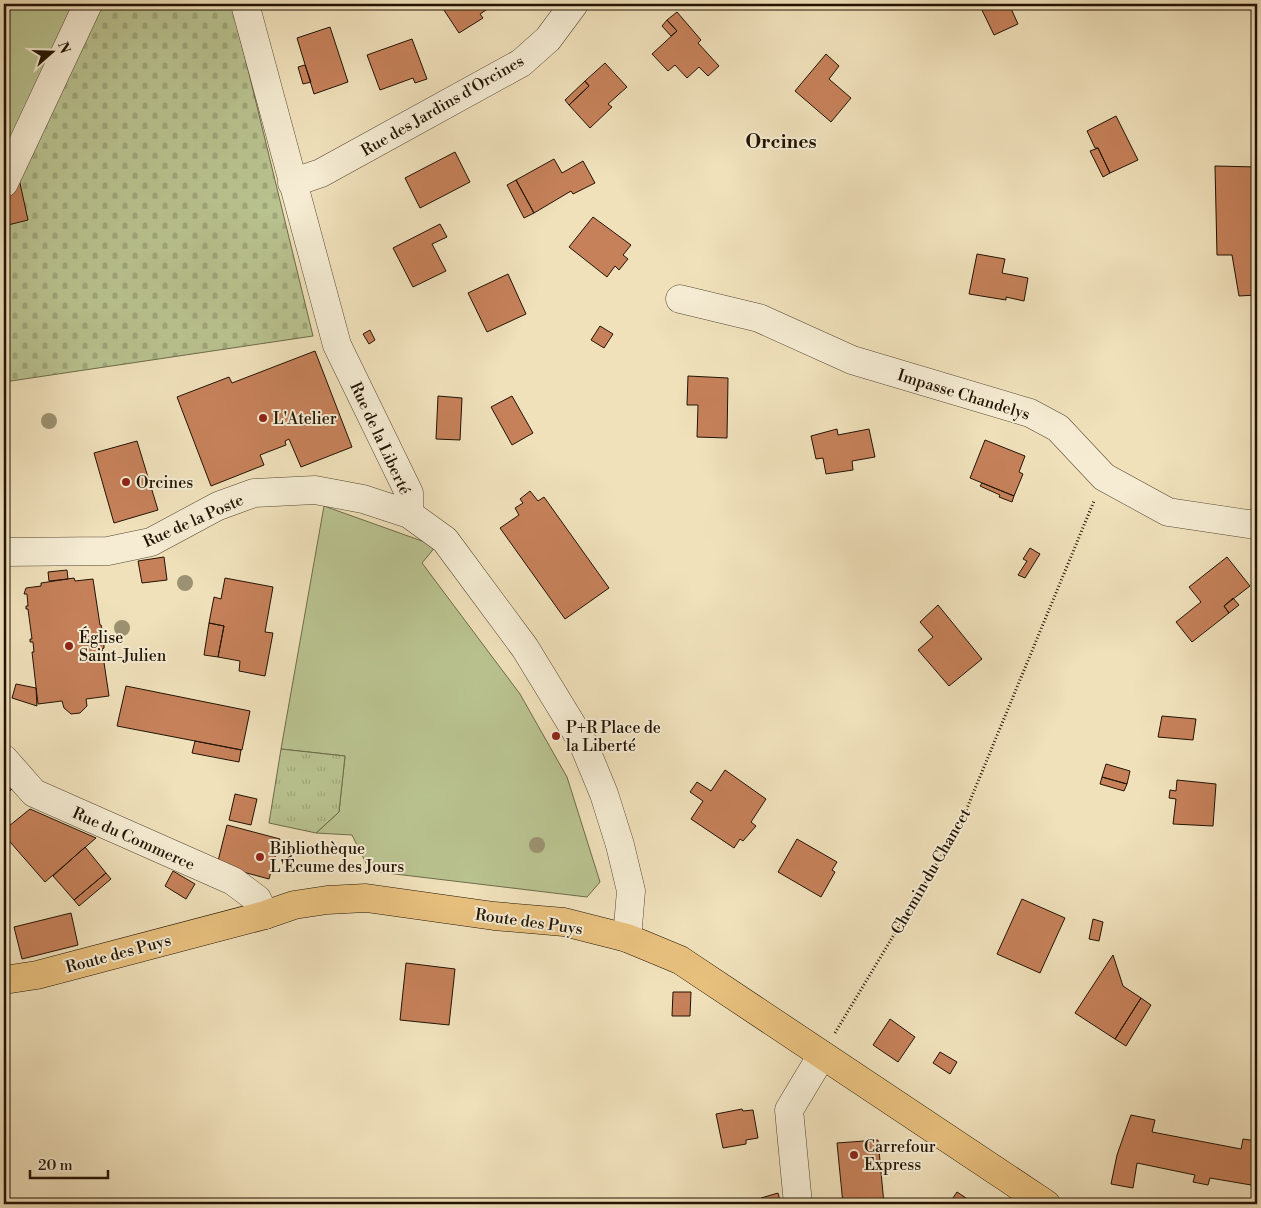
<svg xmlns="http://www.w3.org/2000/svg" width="1261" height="1208" font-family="'Libre Bodoni',serif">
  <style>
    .green { fill: #b9c390; stroke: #6d6b4a }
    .cemetery { fill: url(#cemetery-stones); stroke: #6d6b4a }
    .park { fill: url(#park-tufts); stroke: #6d6b4a }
    .building { fill: #c6815a; stroke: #211303 }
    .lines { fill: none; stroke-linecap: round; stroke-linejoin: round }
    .minor-casing { stroke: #554631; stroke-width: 29 }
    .major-casing { stroke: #211303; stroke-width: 29 }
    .path { stroke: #211303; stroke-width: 3; stroke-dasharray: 1 2.5; stroke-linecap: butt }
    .minor { stroke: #f5ecd3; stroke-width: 28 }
    .major { stroke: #e8c07e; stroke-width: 28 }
    .tree { fill: #9b9271 }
    .poi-dot { fill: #8f2418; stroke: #f5ecd3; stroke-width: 2 }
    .labels { text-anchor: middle; stroke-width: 4; stroke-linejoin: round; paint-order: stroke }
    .street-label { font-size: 16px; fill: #211303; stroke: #f5ecd3 }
    .poi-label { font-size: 16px; fill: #211303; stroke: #f5ecd3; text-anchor: start }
    .quarter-label { font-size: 19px; font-weight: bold; fill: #211303; stroke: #f5ecd3 }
  </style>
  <defs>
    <pattern id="cemetery-stones" width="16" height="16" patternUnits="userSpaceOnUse" patternTransform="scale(1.25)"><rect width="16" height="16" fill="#b9c390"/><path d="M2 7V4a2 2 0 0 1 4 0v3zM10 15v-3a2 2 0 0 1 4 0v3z" fill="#9fa77b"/></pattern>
    <pattern id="park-tufts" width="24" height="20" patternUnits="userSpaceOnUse" patternTransform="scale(1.25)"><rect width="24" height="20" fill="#b9c390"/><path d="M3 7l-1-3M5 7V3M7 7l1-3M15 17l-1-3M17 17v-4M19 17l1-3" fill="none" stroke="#9fa77b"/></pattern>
  </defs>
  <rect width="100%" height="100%" fill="#f0e1bb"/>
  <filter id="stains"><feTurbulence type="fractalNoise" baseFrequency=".004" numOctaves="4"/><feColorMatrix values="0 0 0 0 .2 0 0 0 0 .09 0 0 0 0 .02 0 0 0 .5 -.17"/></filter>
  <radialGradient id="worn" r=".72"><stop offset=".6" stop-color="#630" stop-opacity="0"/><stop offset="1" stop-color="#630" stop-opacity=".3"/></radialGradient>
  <path class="green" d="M4,4H88L4,183Z
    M324,506L436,546L422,563L520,694L567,777L600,882L587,897L370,871L352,835L316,833L339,812L345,756L281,749Z"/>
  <path class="cemetery" d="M100,4H232L313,336L4,382V202Z"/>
  <path class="park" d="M281,749L345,756L339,812L316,833L269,823Z"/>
  <path class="building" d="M440,4H495L480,14L483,18L459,33Z
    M979,4H1009L1018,24L994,35Z
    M677,12L701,40L698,43L719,66L708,76L699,67L687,78L675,65L668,71L652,54L677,31L667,20Z
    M667,20L677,31L671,36L662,26Z
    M330,27L348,82L314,94L297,38Z
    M412,39L427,79L415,83L413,78L380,90L367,55Z
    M826,54L839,66L829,79L851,98L831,122L795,91Z
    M605,63L627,87L608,104L612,107L590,128L569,105L589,86L585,81Z
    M305,65L311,82L303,84L298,67Z
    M585,81L589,86L569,105L565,100Z
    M1116,116L1138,160L1110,173L1098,148H1095L1087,131Z
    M1098,148L1110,173L1103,177L1090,151Z
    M455,152L470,182L420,208L405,178Z
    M554,159L562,173L583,161L595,183L573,194L571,191L534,213L516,180Z
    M1215,166L1257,167V295L1239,296L1232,255H1217Z
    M18,174L28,220L4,226V202Z
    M516,180L534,213L524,218L507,185Z
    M593,217L631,245L623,255L628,259L619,270L615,266L607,277L569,247Z
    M440,224L447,237L432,244L446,271L413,287L393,248Z
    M977,254L1005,259L1002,273L1028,278L1024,301L1006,297V300L969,294Z
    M508,274L526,314L487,332L468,293Z
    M600,326L613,334L604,348L591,340Z
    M370,330L375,340L369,344L363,334Z
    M315,351L352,447L301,467L289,439L285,441L286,445L260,455L264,465L211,486L177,397L229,377L232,383Z
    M688,376L728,378L727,438L697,437L698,405H687Z
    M438,396L462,398L460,440L436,439Z
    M512,396L533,433L512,445L491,407Z
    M837,429L838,435L869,429L875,457L852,461L853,470L826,474L823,458L816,459L811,436Z
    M985,440L1025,456L1019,472L1023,474L1014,496L970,478Z
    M137,441L158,510L114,523L94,453Z
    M982,483L1014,496L1012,502L999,497L1000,495L980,486Z
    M530,491L538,501L544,497L609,588L565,619L500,528L519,515L515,508L523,503L520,499Z
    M1030,548L1040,554L1025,578L1018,575L1027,561L1023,559Z
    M164,557L167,580L142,583L138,561Z
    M1227,557L1250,586L1224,606L1229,613L1192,642L1176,622L1201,602L1189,587Z
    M67,570L68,579L49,581L48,572Z
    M74,578L75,581L93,579L100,625H101L102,629L99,630L101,644H104V648L102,649L109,696L86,699L87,706L80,713L71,714L64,708L62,701L38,704L32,652H34L33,642H30V639H32L28,609H26V606H28L27,594H24L26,588L41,586V583Z
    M225,578L273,587L265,632L273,633L265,676L239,671L240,661L218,657L224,626L209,623L214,597L221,599Z
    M1233,598L1239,605L1229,613L1224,606Z
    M938,605L982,659L949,686L918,650L933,637L920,622Z
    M209,623L224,626L218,657L204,655Z
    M16,684L36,688L37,706L12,698Z
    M126,686L250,711L242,750L117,726Z
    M1162,716L1196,719L1193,740L1158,737Z
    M195,741L241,750L239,762L192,753Z
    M1106,764L1130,771L1127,784L1102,777Z
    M725,770L766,799L751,822L756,826L743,841L740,839L734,848L691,819L703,801L690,792L697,782L711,791Z
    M1102,777L1127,784L1124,791L1100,784Z
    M4,779L12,789L4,796Z
    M1177,780L1216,784L1213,826L1173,824L1176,799L1169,798L1170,790L1176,791Z
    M235,794L257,799L251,825L229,820Z
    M30,809L96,838L45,882L4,835V830Z
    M227,825L280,839L269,879L217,865Z
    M797,839L837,862L832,870L835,872L821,897L778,872Z
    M85,847L106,873L74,900L53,876Z
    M173,871L195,884L186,899L165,886Z
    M106,873L111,879L79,906L74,900Z
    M1022,899L1065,918L1040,973L997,954Z
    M71,913L78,945L22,959L14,927Z
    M1093,919L1103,922L1099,941L1089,939Z
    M1113,955L1123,986L1141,998L1115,1039L1075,1013Z
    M406,963L455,969L449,1025L400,1020Z
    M673,992H691L690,1016H672Z
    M1141,998L1151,1005L1126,1046L1115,1039Z
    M890,1019L915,1037L898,1062L873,1045Z
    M940,1052L957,1062L950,1074L933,1063Z
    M742,1109L743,1111L753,1110L758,1138L746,1140V1144L723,1148L716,1114Z
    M1131,1115L1155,1120L1152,1132L1241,1149L1243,1139L1257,1141V1186L1210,1178L1208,1185L1193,1182L1195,1175L1137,1163L1133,1188L1111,1184L1117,1155Z
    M878,1140L884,1204H843L837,1143Z
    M957,1192L975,1204H949Z
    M778,1193L781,1204H762L761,1198Z"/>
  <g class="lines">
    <defs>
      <path id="minor" d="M245,4L337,345L409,493V514
        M4,183L88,4
        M292,183L321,173L521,63L548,39L574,4
        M680,299L759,318L852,360L1030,413L1058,428L1104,477L1168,512L1248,524L1257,523
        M4,552L108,551L151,542L218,506L254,493L315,490L363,499L409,514L445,540L525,648L583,743L604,794L620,845L631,891L627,938
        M4,759L34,793L233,881L257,899L265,915
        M798,1204L789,1110L822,1055"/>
      <path id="major" d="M4,980L37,975L265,915L294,905L327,900L366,898L494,916L564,922L627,938L680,960L1046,1204"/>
    </defs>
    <use href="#minor" class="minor-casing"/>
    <use href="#major" class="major-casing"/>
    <path class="path" d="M835,1033L960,825L1094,501"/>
    <use href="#minor" class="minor"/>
    <use href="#major" class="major"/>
  </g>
  <g class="tree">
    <circle cx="49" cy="421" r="8"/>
    <circle cx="185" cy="583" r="8"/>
    <circle cx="122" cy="628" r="8"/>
    <circle cx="537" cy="845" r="8"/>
  </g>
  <g class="poi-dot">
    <circle cx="263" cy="418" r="5"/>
    <circle cx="126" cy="482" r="5"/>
    <circle cx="69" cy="646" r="5"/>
    <circle cx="556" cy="736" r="5"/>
    <circle cx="260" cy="857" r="5"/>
    <circle cx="854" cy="1155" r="5"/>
  </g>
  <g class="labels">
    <g class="street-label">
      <text transform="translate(442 105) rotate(-30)" y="6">Rue des Jardins d'Orcines</text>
      <text transform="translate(964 394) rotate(17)" y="6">Impasse Chandelys</text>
      <text transform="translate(381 438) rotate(65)" y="6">Rue de la Liberté</text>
      <text transform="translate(193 520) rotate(-24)" y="6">Rue de la Poste</text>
      <text transform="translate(134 838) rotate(24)" y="6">Rue du Commerce</text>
      <text transform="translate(930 871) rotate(-60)" y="6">Chemin du Chancet</text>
      <text transform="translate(529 921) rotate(8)" y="6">Route des Puys</text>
      <text transform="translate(118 953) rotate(-15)" y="6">Route des Puys</text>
    </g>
    <g class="poi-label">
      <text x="273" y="424">L'Atelier</text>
      <text x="136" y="488">Orcines</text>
      <text x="79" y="643">Église<tspan x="79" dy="18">Saint-Julien</tspan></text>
      <text x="566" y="733">P+R Place de<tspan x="566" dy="18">la Liberté</tspan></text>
      <text x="270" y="854">Bibliothèque<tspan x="270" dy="18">L'Écume des Jours</tspan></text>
      <text x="864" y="1152">Carrefour<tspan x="864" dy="18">Express</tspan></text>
    </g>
    <g class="quarter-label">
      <text x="781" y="148">Orcines</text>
    </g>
  </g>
  <rect width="1261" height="1208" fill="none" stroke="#f0e1bb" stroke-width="20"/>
  <rect x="5" y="5" width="1251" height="1198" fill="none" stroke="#211303" stroke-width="2.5"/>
  <rect x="10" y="10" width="1241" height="1188" fill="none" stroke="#211303"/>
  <g transform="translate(52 52) rotate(70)" stroke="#f5ecd3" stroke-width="4" paint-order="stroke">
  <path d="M0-4L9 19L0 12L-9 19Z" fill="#211303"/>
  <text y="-8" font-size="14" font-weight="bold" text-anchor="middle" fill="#211303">N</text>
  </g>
  <path d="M30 1170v8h78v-8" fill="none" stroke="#211303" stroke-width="2.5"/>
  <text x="38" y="1170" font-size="15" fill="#211303" stroke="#f5ecd3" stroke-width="4" paint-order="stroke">20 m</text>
  <rect width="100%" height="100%" filter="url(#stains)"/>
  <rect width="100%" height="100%" fill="url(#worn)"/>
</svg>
